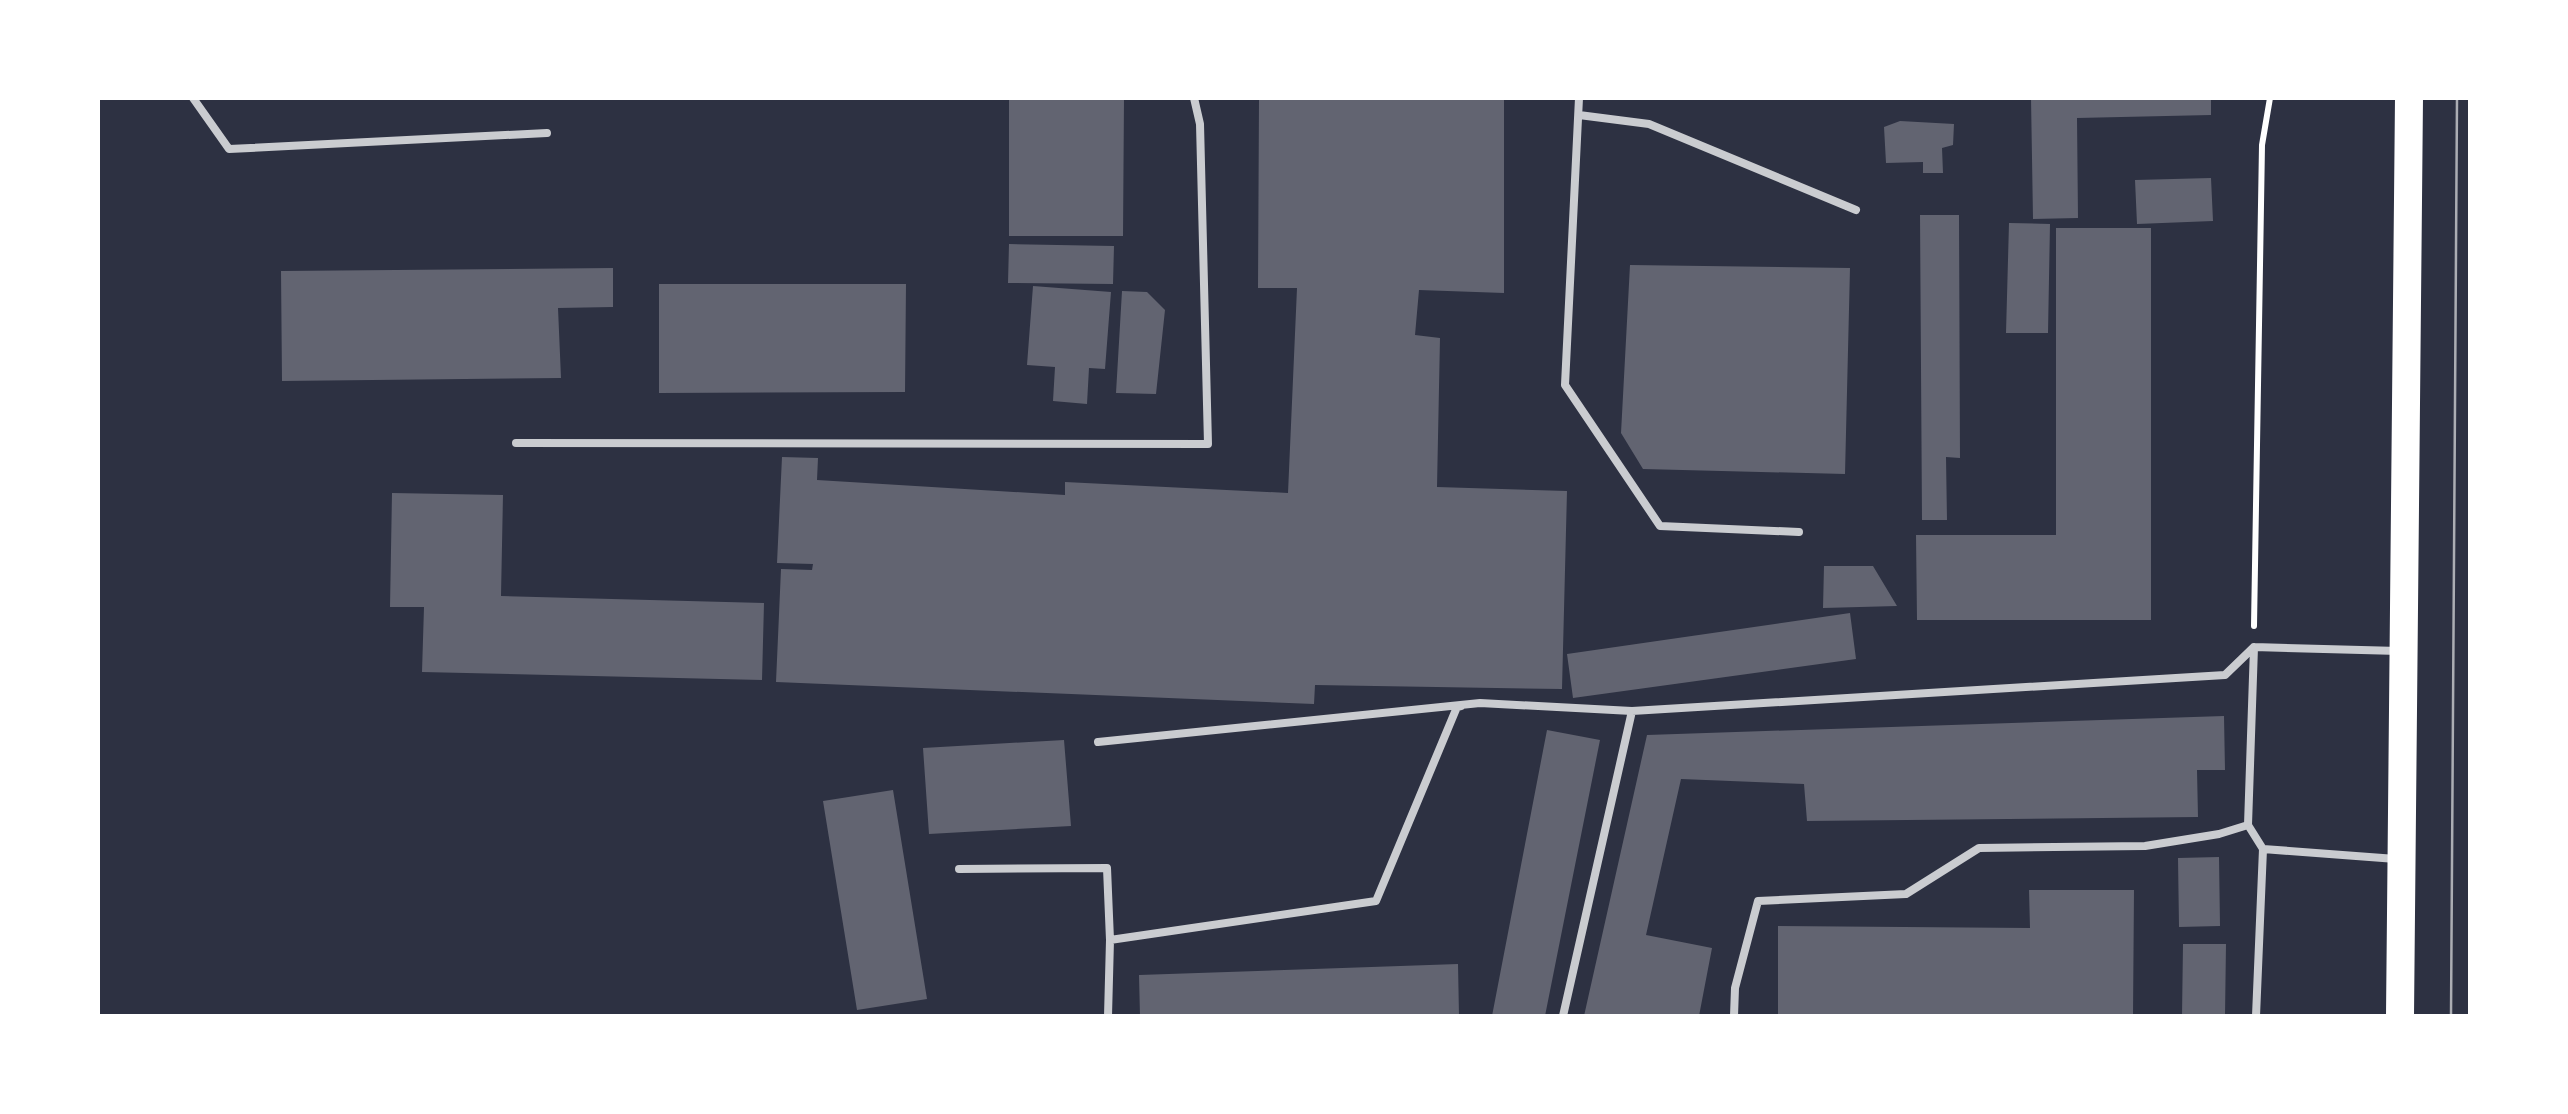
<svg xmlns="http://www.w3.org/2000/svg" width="2568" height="1114" font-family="'PT Sans',sans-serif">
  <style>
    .building { fill: #626471 }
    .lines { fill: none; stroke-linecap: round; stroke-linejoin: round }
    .path { stroke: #fff; stroke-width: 6 }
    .service { stroke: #caccd0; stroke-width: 8 }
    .trunk { stroke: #fff; stroke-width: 28 }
    .tram { stroke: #abadb3; stroke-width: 2.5 }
  </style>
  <rect width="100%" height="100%" fill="#2d3142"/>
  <path class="building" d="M1009,98H1124L1123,236H1009Z
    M1259,98H1504V293L1419,290L1415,335L1440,338L1437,487L1567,491L1562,689L1315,685L1314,704L776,682L781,569L812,570L813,564L777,563L782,457L818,458L817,480L1065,495V482L1288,493L1297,288H1258Z
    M2031,98H2211V115L2077,118L2078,218L2033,219Z
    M1900,121L1954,124L1953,145L1942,148L1943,173H1923V162L1886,163L1884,127Z
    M2211,178L2213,221L2137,224L2135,180Z
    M1920,215H1959L1960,458L1946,457L1947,520H1922Z
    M2009,223L2050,224L2048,333H2006Z
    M2056,228H2151V620H1917L1916,535H2056Z
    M1009,244L1114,246L1113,284L1008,283Z
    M1630,265L1850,268L1845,474L1643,469L1621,433Z
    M613,268V307L558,308L561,378L282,381L281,271Z
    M659,284H906L905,392L659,393Z
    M1033,286L1111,292L1105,369L1089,368L1087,404L1053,401L1055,367L1027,365Z
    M1122,291L1147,292L1165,310L1156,394L1116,393Z
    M392,493L503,495L501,596L764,603L762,680L422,672L424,607H390Z
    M1824,566H1873L1897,606L1823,608Z
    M1850,613L1856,659L1573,698L1567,654Z
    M2224,716L2225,770H2197L2198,817L1807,821L1804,784L1681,779L1646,935L1712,948L1699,1016H1584L1647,735Z
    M1547,730L1600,740L1545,1016H1492Z
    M1064,740L1071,826L929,834L923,748Z
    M893,790L927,999L857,1010L823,801Z
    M2219,857L2220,926L2179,927L2178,858Z
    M2029,890H2134L2133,1016H1778V926L2030,928Z
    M2183,944H2226L2225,1016H2182Z
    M1458,964L1459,1016H1140L1139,975Z"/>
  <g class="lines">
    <path class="path" d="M2254,626L2262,145L2270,98"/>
    <path class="service" d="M193,98L229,149L547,133
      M1579,98L1565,385L1660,526L1799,532
      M1579,115L1649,124L1856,210
      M516,443L1208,444L1200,124L1194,98
      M1098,742L1480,703L1632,711L2225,675L2254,647L2399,651
      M2248,825L2254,647
      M959,869L1107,868L1110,940L1376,901L1457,707L1461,706
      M1108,1016L1110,940
      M1563,1016L1632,711
      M1734,1016L1735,988L1758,901L1906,894L1979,848L2145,846L2219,834L2248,825L2263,849L2396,859
      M2256,1016L2263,849"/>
    <path class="trunk" d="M2400,1016L2409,98"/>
    <path class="tram" d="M2451,1016L2457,98"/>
  </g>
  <rect width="2568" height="1114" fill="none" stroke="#ffffff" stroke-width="200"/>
</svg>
